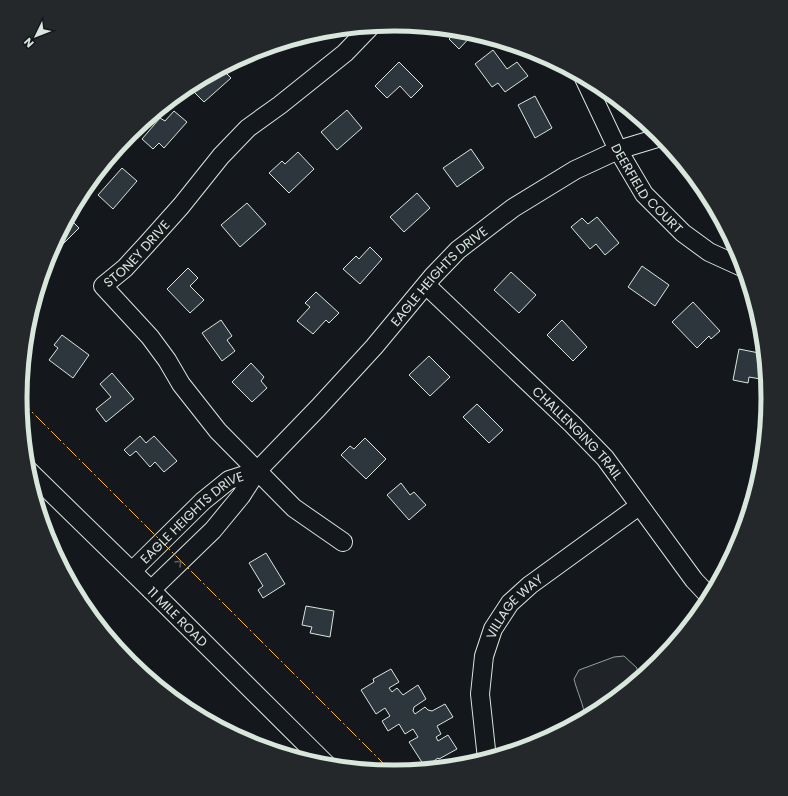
<svg xmlns="http://www.w3.org/2000/svg" width="788" height="796" font-family="Poppins,sans-serif">
  <style>
    .green { fill: #202428; stroke: #939e99 }
    .building { fill: #2c363c; stroke: #d8e6dc }
    .lines { fill: none; stroke-linecap: round; stroke-linejoin: round }
    .minor-casing { stroke: #d8e6dc; stroke-width: 20 }
    .minor { stroke: #14181c; stroke-width: 18 }
    .power { stroke: #ffb74d; stroke-width: 1; stroke-dasharray: 14 3 2 3; stroke-linecap: butt }
    .oneway { stroke: #59605f }
    .labels { text-anchor: middle; stroke-width: 3; stroke-linejoin: round; paint-order: stroke }
    .street-label { font-size: 13px; fill: #d8e6dc; stroke: #14181c }
    .rim { fill: none; stroke: #d8e6dc; stroke-width: 5 }
  </style>
  <rect width="100%" height="100%" fill="#14181c"/>
  <path class="green" d="M624,656L637,668V680L602,709L585,718C584,705 577,692 574,679L579,670L614,657Z"/>
  <path class="building" d="M452,30L467,31L474,33L459,49L449,39L455,33Z
    M276,45L262,56L258,50Z
    M493,50L507,69L517,62L528,76L505,92L498,83L492,87L475,64Z
    M399,62L423,86L411,98L400,86L387,98L375,86Z
    M229,64L230,65L224,71L231,78L204,102L193,91L205,80L203,78Z
    M535,96L552,128L535,138L518,105Z
    M347,110L362,128L337,150L321,132Z
    M174,111L187,122L164,148L159,143L153,149L142,139L160,118L165,121Z
    M471,149L484,168L457,187L443,168Z
    M298,152L314,169L289,193L269,173L282,161L285,164Z
    M122,168L137,181L113,209L98,195Z
    M417,193L430,208L404,232L390,217Z
    M247,203L266,224L240,247L221,225Z
    M68,217L79,228L55,252L52,249Z
    M597,217L619,243L605,255L596,244L590,249L571,227L582,218L588,224Z
    M370,247L382,259L360,284L343,269L356,256L359,259Z
    M642,266L669,285L655,306L628,287Z
    M188,268L198,278L190,286L204,300L190,313L167,289Z
    M511,272L536,295L519,313L494,290Z
    M316,292L339,313L329,323L326,320L313,334L297,321L310,307L305,303Z
    M693,302L720,331L711,339L709,336L697,348L672,322Z
    M221,320L232,336L227,340L235,351L222,361L202,333Z
    M562,320L587,347L573,361L547,335Z
    M62,335L89,355L73,378L49,360L58,348L54,345Z
    M739,349L764,354L766,380L749,377L748,383L733,380Z
    M429,356L450,377L430,396L409,375Z
    M251,363L264,377L261,381L267,388L252,402L232,382Z
    M112,373L134,399L106,422L96,409L111,397L100,384Z
    M477,404L503,430L489,443L463,417Z
    M140,436L146,443L154,436L177,461L164,472L155,462L150,467L136,451L130,456L124,450Z
    M365,438L386,459L366,479L341,455L350,446L354,449Z
    M401,483L410,495L414,492L426,505L409,520L387,495Z
    M266,553L285,584L263,598L258,590L263,586L249,563Z
    M306,606L334,611L330,637L310,633L312,627L302,625Z
    M391,669L399,682L389,688L392,692L397,688L403,695L418,685L426,699L414,707L413,711L415,714L425,707L428,710L432,711L445,704L453,717L437,726L441,734L436,737L438,741L448,735L457,749L439,759L438,758L425,767L409,742L418,737L413,729L405,734L399,724L388,731L382,721L390,716L385,708L376,714L361,690L374,682L373,679Z"/>
  <g class="lines">
    <defs>
      <g id="minor">
        <path id="s1" d="M584,78L618,150L644,194L683,233L709,252L744,268"/>
        <path id="s2" d="M426,285L572,424L605,458L694,580L710,597"/>
        <path id="s3" d="M27,469L151,590L327,765"/>
        <path id="s4" d="M343,542L294,508L218,431L181,384L167,360L150,337L103,286L125,268L147,244L181,206L221,156L248,128L280,105L345,53L371,26"/>
        <path id="s5" d="M132,571L203,501L229,480L257,471"/>
        <path id="s6" d="M151,590L213,530L241,496L257,471L318,408L374,347L433,276L458,250L513,208L575,170L618,150L661,137"/>
        <path id="s7" d="M487,759L480,694L484,656L493,629L510,603L530,585L639,506"/>
      </g>
    </defs>
    <use href="#minor" class="minor-casing"/>
    <use href="#minor" class="minor"/>
    <path class="power" d="M20,400L392,772"/>
  </g>
  <defs><path id="oneway-chevron" d="M-2-3.5L2.5 0L-2 3.5" fill="none" stroke-width="1.6" stroke-linecap="round" stroke-linejoin="round"/></defs>
  <use class="oneway" href="#oneway-chevron" transform="translate(179 563) rotate(-44)"/>
  <g class="labels">
    <g class="street-label">
      <text dy="5" stroke="none"><textPath href="#s1" startOffset="128">DEERFIELD COURT</textPath></text>
      <text dy="5" stroke="none"><textPath href="#s4" startOffset="400">STONEY DRIVE</textPath></text>
      <text dy="5" stroke="none"><textPath href="#s6" startOffset="427">EAGLE HEIGHTS DRIVE</textPath></text>
      <text dy="5" stroke="none"><textPath href="#s2" startOffset="212">CHALLENGING TRAIL</textPath></text>
      <text dy="5" stroke="none"><textPath href="#s5" startOffset="81">EAGLE HEIGHTS DRIVE</textPath></text>
      <text dy="5" stroke="none"><textPath href="#s7" startOffset="163">VILLAGE WAY</textPath></text>
      <text dy="5" stroke="none"><textPath href="#s3" startOffset="211">11 MILE ROAD</textPath></text>
    </g>
  </g>
  <path d="M0 0H788V796H0ZM27 398a367 367 0 1 1 734 0a367 367 0 1 1-734 0Z" fill="#24282b" fill-rule="evenodd"/>
  <path class="rim" d="M27 398a367 367 0 1 1 734 0a367 367 0 1 1-734 0Z"/>
  <g transform="translate(36 36) rotate(227)" stroke="#14181c" stroke-width="3" paint-order="stroke">
  <path d="M0-3L7 15L0 10L-7 15Z" fill="#d8e6dc"/>
  <text y="-6" font-size="11" font-weight="bold" text-anchor="middle" fill="#d8e6dc">N</text>
  </g>
</svg>
